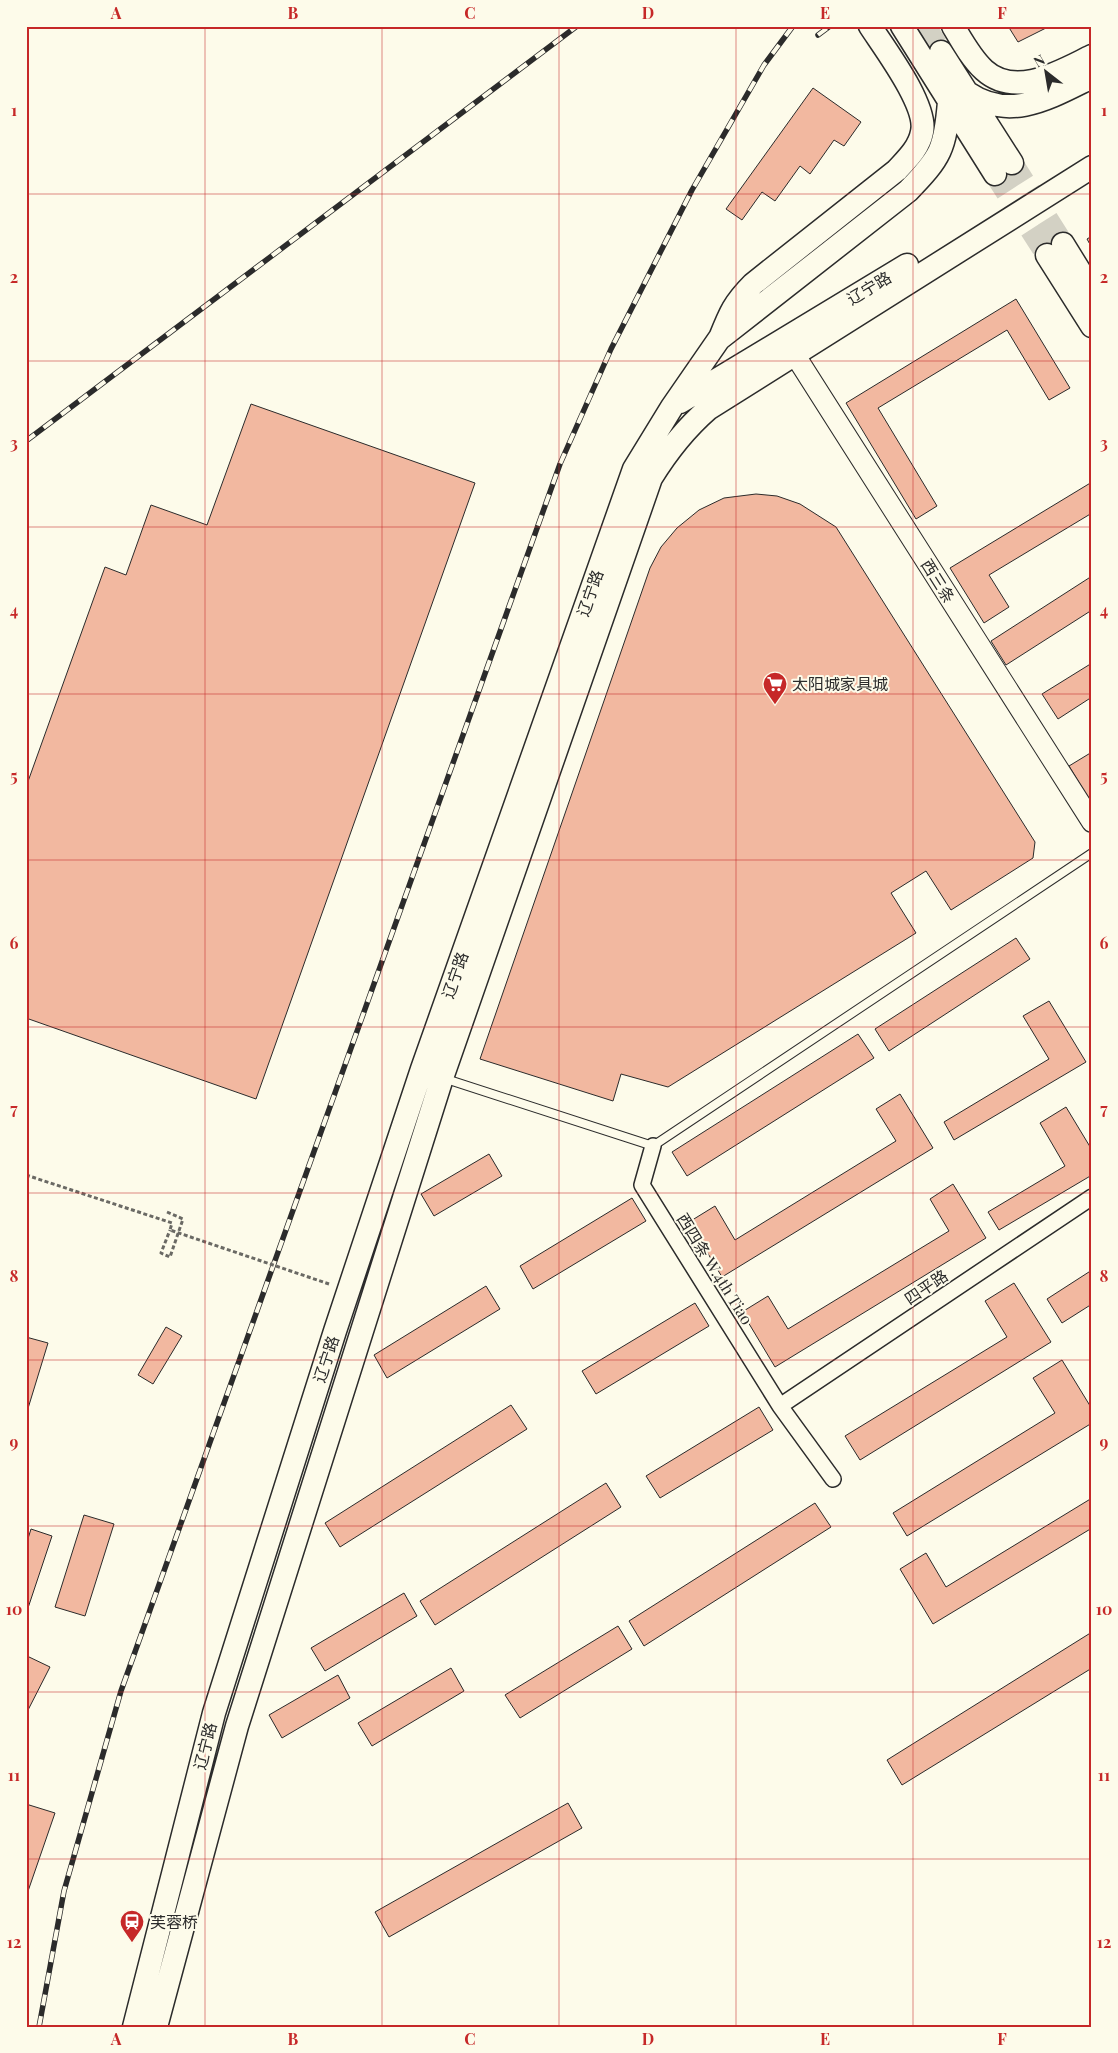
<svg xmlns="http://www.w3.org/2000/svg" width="1118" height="2053" font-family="'Playfair Display','Noto Sans SC',serif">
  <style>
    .building { fill: #f2b8a0; stroke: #2b2b2b }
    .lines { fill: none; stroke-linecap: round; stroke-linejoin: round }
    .primary-tunnel { stroke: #d3d1c4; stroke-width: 22; stroke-dasharray: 22 11; stroke-linecap: butt }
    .lane-casing { stroke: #2b2b2b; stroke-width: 10 }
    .street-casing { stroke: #2b2b2b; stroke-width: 18 }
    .secondary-casing { stroke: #2b2b2b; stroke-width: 22 }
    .primary-casing { stroke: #2b2b2b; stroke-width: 25 }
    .path { stroke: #6a6964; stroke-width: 3; stroke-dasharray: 4 2.5; stroke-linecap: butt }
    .lane { stroke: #fdfbea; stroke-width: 8 }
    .street { stroke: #fdfbea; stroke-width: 15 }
    .secondary { stroke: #fdfbea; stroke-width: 20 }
    .primary { stroke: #fdfbea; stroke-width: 22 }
    .rail-casing { stroke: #2b2b2b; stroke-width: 5.5 }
    .rail { stroke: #fdfbea; stroke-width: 4; stroke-dasharray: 11; stroke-linecap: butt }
    .path-bridge { stroke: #6a6964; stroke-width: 3; stroke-dasharray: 4 2.5; stroke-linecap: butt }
    .grid { fill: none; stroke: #c62828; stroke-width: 1; stroke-opacity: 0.55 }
    .labels { text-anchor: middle; stroke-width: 4; stroke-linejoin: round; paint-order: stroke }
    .street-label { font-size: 16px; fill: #2b2b2b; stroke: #fdfbea }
    .poi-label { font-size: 16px; fill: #2b2b2b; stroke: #fdfbea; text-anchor: start }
    .neatline { fill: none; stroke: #c62828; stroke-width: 2 }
    .grid-label { font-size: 16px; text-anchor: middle; font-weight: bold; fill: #c62828 }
  </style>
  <rect width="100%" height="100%" fill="#fdfbea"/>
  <path class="building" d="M1008,26H1050L1018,42Z
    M813,88L861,122L844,146L834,140L810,174L800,166L775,201L762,192L742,220L726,209Z
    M1092,236V248L1087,239Z
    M1016,299L1070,388L1049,400L1007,330L878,408L937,506L916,519L846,403Z
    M251,404L475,483L256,1099L26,1018V787L105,567L126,575L151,505L207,525Z
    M1092,482V513L989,575L1009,607L984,623L950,568Z
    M756,494L777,496L800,504L836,527L1035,842L1033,858L951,910L926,871L891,893L916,933L668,1087L621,1074L613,1101L480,1059L650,568L661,547L677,528L699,510L724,498Z
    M1092,576V610L1006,665L991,641Z
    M1092,663V697L1058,719L1042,694Z
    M1092,752V804L1069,766Z
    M1016,938L1030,959L889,1051L875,1029Z
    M1049,1001L1086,1062L954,1140L944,1122L1049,1059L1023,1016Z
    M858,1034L874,1058L687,1176L672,1152Z
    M900,1094L933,1148L722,1277L689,1222L715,1206L735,1240L896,1141L876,1109Z
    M1066,1107L1092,1150V1175L999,1230L988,1212L1065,1166L1040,1123Z
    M489,1154L502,1176L434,1216L421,1194Z
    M953,1184L986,1238L775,1367L742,1312L768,1296L788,1329L949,1231L930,1199Z
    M632,1198L646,1221L533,1289L520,1266Z
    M1092,1270V1304L1062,1323L1047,1299Z
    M1014,1283L1051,1342L860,1460L845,1436L1007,1337L985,1301Z
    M486,1286L500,1309L387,1378L374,1355Z
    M695,1303L709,1326L596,1394L582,1371Z
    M166,1327L182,1336L153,1384L138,1375Z
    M26,1337L48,1343L26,1415Z
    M1062,1360L1092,1409V1423L907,1536L893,1513L1055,1413L1033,1378Z
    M511,1405L527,1429L340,1547L325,1523Z
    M759,1407L773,1430L660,1498L646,1476Z
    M606,1483L621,1507L435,1625L420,1601Z
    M1092,1498V1528L933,1624L900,1569L926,1553L946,1587Z
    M815,1503L831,1527L644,1646L629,1621Z
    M84,1515L114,1524L85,1616L55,1607Z
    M31,1529L52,1536L26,1614V1545Z
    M404,1593L417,1616L325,1671L311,1648Z
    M618,1626L632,1649L520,1718L505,1695Z
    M1092,1632V1668L902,1785L887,1760Z
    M27,1656L50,1667L26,1714V1658Z
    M451,1668L464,1691L372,1746L358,1723Z
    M338,1675L350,1698L282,1738L269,1715Z
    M568,1803L582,1828L389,1937L375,1912Z
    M26,1804L55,1813L26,1897Z"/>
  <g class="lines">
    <path class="primary-tunnel" d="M925,26L941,52
      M1012,163L1063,244
      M995,174L1047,255"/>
    <defs>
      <path id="lane" d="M443,1078L653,1146L1092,853"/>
      <path id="street" d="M653,1146L642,1185L780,1406L833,1479
        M780,1406L1092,1197"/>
      <path id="secondary" d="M786,341L1092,822"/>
      <path id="primary" d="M902,26L995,174
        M953,26C962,41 971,58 984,70C1016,99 1061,71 1092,56
        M941,52L1012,163
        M968,93C1011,122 1051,97 1092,77
        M1063,244L1092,291
        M1047,255L1092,326
        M720,338C730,313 734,303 753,284L897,170C907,159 919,148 922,132C928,106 885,49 870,26
        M680,402L907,265
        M134,2027L214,1713L335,1331L422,1069L634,469L672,407L719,339L908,191C941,157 945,149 949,102
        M156,2027L237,1726L442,1078L651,478C667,452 685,429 708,409L1092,167"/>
    </defs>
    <use href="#lane" class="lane-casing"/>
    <use href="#street" class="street-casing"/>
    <use href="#secondary" class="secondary-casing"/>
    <use href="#primary" class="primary-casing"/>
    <path class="path" d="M167,1212L183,1219L170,1257L161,1253L170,1230"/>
    <use href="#lane" class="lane"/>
    <use href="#street" class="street"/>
    <use href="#secondary" class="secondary"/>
    <use href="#primary" class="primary"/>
    <defs>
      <path id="rail" d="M818,35L830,26
        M26,441L577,26
        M39,2027L64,1891L121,1691L560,464L611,349L692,190L764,65L793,26"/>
    </defs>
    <use href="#rail" class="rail-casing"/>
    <use href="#rail" class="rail"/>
    <path class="path-bridge" d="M26,1175L172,1223L170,1230L329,1284"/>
  </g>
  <path class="grid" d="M205,26V2027M382,26V2027M559,26V2027M736,26V2027M913,26V2027M26,194H1092M26,361H1092M26,527H1092M26,694H1092M26,860H1092M26,1027H1092M26,1193H1092M26,1360H1092M26,1526H1092M26,1692H1092M26,1859H1092"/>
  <defs>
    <symbol id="supermarket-pin" viewBox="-11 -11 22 30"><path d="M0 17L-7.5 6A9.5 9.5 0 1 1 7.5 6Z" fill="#c62828" stroke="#fdfbea"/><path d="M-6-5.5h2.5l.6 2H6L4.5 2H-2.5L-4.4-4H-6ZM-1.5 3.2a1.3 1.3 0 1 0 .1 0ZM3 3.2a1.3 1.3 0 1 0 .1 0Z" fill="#fff"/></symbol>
    <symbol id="station-pin" viewBox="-11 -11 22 30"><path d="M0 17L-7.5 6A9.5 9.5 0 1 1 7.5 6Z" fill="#c62828" stroke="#fdfbea"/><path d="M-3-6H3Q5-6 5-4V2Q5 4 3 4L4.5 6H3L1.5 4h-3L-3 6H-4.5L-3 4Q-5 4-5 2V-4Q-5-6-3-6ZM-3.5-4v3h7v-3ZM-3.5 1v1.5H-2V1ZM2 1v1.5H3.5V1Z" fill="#fff"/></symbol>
  </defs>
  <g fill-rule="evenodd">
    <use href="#supermarket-pin" x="761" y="670" width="28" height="38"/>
    <use href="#station-pin" x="118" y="1908" width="28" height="38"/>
  </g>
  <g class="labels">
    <g class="street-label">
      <text transform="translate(869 288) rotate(-31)" y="6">辽宁路</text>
      <text transform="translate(938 581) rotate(58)" y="6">西三条</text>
      <text transform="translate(590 593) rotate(-71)" y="6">辽宁路</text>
      <text transform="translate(455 975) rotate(-71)" y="6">辽宁路</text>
      <text transform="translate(715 1269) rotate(58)" y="6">西四条 W.4th Tiao</text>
      <text transform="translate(926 1287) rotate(-34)" y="6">四平路</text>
      <text transform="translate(326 1359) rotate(-72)" y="6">辽宁路</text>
      <text transform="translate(205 1746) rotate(-76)" y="6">辽宁路</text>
    </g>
    <g class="poi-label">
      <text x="792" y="690">太阳城家具城</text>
      <text x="150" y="1928">芙蓉桥</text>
    </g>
  </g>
  <rect width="1118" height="2053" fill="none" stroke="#fdfbea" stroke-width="55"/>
  <g transform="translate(1046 72) rotate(329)" stroke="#fdfbea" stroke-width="4" paint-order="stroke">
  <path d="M0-4L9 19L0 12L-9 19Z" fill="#2b2b2b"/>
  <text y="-8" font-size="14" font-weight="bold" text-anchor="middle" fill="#2b2b2b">N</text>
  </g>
  <rect x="28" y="28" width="1062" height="1998" class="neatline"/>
  <g class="grid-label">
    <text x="116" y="19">A</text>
    <text x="293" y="19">B</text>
    <text x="470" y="19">C</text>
    <text x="648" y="19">D</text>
    <text x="825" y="19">E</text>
    <text x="1002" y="19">F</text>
    <text x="14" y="116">1</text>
    <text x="1104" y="116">1</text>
    <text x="14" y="283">2</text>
    <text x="1104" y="283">2</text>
    <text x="14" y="449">3</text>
    <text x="1104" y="449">3</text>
    <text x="14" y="616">4</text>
    <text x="1104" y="616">4</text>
    <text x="14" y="782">5</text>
    <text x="1104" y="782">5</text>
    <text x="14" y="949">6</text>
    <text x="1104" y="949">6</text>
    <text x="14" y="1115">7</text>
    <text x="1104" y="1115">7</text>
    <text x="14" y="1282">8</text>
    <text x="1104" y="1282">8</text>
    <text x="14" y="1448">9</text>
    <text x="1104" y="1448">9</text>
    <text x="14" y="1615">10</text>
    <text x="1104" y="1615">10</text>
    <text x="14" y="1781">11</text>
    <text x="1104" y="1781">11</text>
    <text x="14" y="1948">12</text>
    <text x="1104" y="1948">12</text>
    <text x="116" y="2045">A</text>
    <text x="293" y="2045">B</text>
    <text x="470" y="2045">C</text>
    <text x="648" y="2045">D</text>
    <text x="825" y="2045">E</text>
    <text x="1002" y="2045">F</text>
  </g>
</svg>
